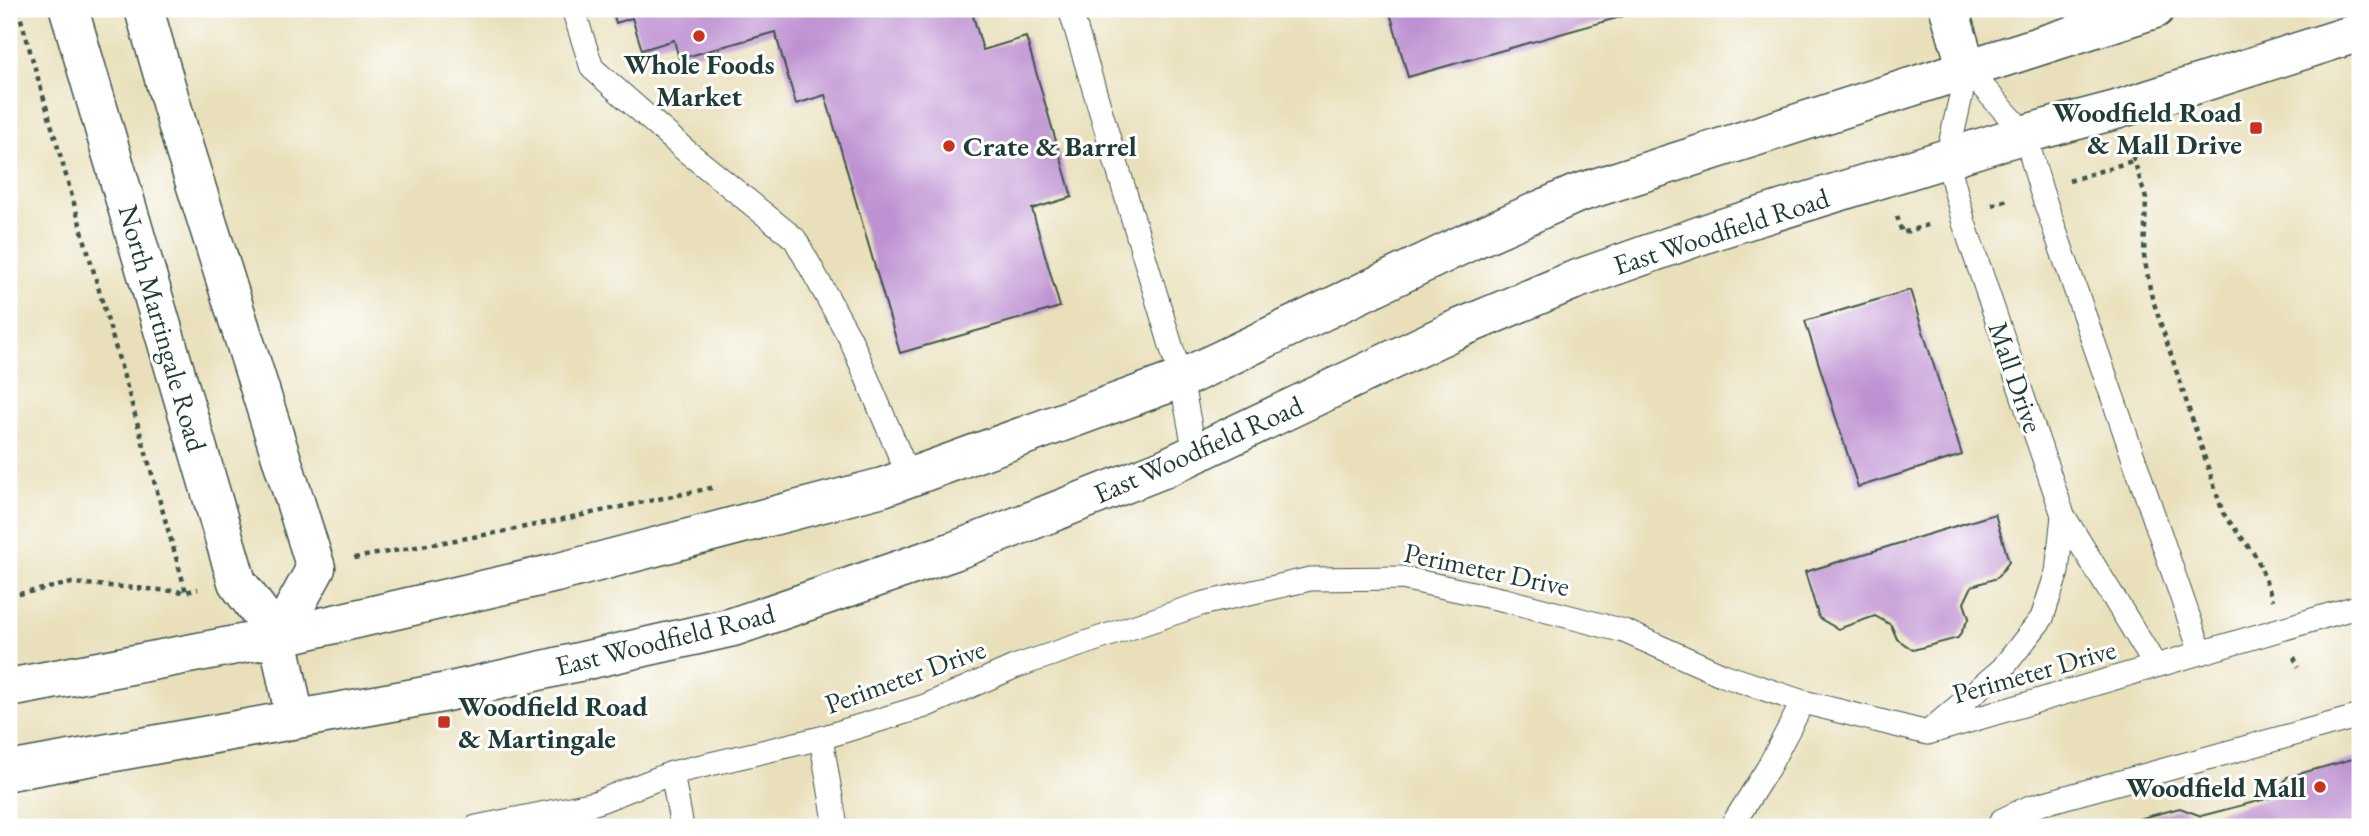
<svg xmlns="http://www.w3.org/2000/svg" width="2369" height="836" font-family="'EB Garamond',serif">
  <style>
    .building { fill: #be91d2 }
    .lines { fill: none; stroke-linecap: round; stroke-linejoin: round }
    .lane-casing { stroke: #3d5548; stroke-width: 25 }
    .street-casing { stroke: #3d5548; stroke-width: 41 }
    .secondary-casing { stroke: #3d5548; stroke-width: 41 }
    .path { stroke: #3d5548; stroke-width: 4.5; stroke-dasharray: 5 5; stroke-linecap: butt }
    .lane { stroke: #fff; stroke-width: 23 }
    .street { stroke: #fff; stroke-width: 38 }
    .secondary { stroke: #fff; stroke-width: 38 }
    .poi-dot { fill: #c8321e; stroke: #fff; stroke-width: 2.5 }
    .labels { text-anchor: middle; stroke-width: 6; stroke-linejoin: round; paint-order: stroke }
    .poi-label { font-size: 28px; font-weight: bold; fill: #1f3d34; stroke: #fff; text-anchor: end }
    .street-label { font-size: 28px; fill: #1f3d34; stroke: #fff }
  </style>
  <rect width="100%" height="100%" fill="#fff"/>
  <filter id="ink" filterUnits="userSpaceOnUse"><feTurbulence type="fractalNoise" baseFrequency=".0143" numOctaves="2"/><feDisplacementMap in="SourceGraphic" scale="14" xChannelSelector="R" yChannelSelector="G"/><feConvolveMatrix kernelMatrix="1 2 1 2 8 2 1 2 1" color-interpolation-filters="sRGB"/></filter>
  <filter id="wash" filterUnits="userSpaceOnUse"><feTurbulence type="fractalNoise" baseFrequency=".00686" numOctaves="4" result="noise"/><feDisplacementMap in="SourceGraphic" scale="28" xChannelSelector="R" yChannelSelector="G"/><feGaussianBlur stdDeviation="1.57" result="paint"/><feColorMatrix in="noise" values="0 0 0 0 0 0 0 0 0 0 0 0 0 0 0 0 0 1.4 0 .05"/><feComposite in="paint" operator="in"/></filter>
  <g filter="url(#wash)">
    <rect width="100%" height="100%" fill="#e9e0bb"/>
    <g id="blocks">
      <path class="building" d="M612,9H971L983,50L1026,37L1072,197L1032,209L1060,307L900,353L825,95L796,104L775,32L679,59L674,40L642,50L632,18L616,23Z
        M1389,9H1644L1645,10L1408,77Z
        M1910,290L1962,455L1858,487L1805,321Z
        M1995,514L2009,562L1997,578L1972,586L1964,603L1969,618L1958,638L1913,650L1897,639L1891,625L1875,616L1838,629L1819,618L1805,572Z
        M2360,757V827H2108L2180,808L2201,816L2274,797L2287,777Z"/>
    </g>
  </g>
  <g filter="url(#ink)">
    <use href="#blocks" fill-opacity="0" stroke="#3d5548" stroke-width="2"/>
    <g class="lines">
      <defs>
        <path id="lane" d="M573,9L592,68L685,150L795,239L850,338L909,477
          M1070,9L1181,379L1195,453
          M1967,69L1947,158L1964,223L2063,515L2155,665
          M1967,69L2025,134L2041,190L2201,653
          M1934,727L2002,669L2042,618L2057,572L2063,515
          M821,738L836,827
          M672,773L682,827
          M476,827L595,803L672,773L821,738L925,706L1014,667L1201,604L1310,579L1402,578L1505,600L1624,631L1723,675L1803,702L1928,733L2360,606
          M1731,827L1768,768L1803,702
          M1998,827L2002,820L2030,807L2360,716"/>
        <path id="street" d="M1949,9L1967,69"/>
        <path id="secondary" d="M69,9L237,582L278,637L295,719
          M144,9L184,148L316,568L278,637
          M9,688L278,637L556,573L883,487L1181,379L1468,242L1576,194L2155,9
          M9,771L442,693L733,627L954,551L1163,469L1453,331L1572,281L1716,230L2025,134L2116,110L2360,32"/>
      </defs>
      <use href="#lane" class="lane-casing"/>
      <use href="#street" class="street-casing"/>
      <use href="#secondary" class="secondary-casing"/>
      <path class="path" d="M18,9L186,592
        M2130,147L2146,199L2144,256L2151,294L2223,513L2257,558L2273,600
        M2069,181L2135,160
        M1992,205L2011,199
        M1897,216L1902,233L1931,224
        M354,558L501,532L716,487
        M9,596L72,583L186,592L198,589
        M2294,657L2298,667"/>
      <use href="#lane" class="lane"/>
      <use href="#street" class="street"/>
      <use href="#secondary" class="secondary"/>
    </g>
  </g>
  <g class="poi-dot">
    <circle cx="699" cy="36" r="7"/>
    <rect x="2249" y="121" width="14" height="14" rx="3.5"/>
    <circle cx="949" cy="146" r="7"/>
    <rect x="437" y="715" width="14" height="14" rx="3.5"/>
    <circle cx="2320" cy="787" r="7"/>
  </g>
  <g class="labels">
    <g class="poi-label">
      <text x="699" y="74" text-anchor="middle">Whole Foods<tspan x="699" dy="32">Market</tspan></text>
      <text x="2242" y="122">Woodfield Road<tspan x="2242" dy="32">&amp; Mall Drive</tspan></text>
      <text x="963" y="156" text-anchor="start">Crate &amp; Barrel</text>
      <text x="458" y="716" text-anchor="start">Woodfield Road<tspan x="458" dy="32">&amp; Martingale</tspan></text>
      <text x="2306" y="797">Woodfield Mall</text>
    </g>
    <g class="street-label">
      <text transform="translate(1721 231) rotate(-18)" y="10">East Woodfield Road</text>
      <text transform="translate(163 328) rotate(74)" y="10">North Martingale Road</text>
      <text transform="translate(2016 377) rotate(71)" y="10">Mall Drive</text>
      <text transform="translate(1198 449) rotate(-24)" y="10">East Woodfield Road</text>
      <text transform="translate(1487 569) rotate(12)" y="10">Perimeter Drive</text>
      <text transform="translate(665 639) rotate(-14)" y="10">East Woodfield Road</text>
      <text transform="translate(2034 671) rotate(-16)" y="10">Perimeter Drive</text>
      <text transform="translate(905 676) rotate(-20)" y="10">Perimeter Drive</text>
    </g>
  </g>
  <rect width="2369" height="836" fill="none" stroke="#fff" stroke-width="35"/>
</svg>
